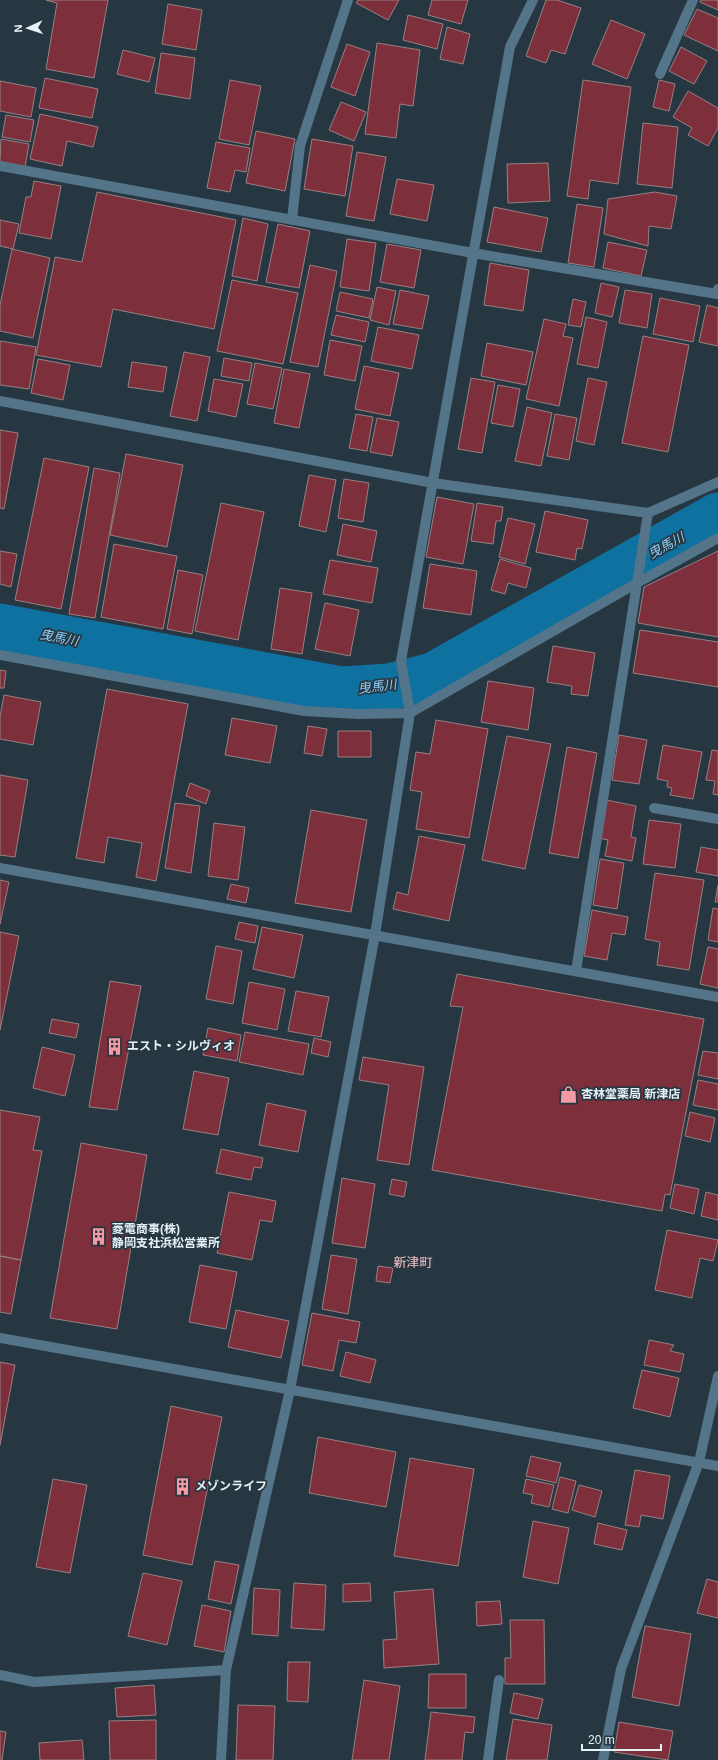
<svg xmlns="http://www.w3.org/2000/svg" width="718" height="1760" font-family="Helvetica,'Noto Sans JP',sans-serif">
  <style>
    .lines { fill: none; stroke-linecap: round; stroke-linejoin: round }
    .river { stroke: #0e71a0; stroke-width: 47 }
    .building { fill: #7e2f3c; stroke: #978082 }
    .service { stroke: #537489; stroke-width: 10 }
    .minor { stroke: #537489; stroke-width: 10 }
    .tertiary { stroke: #537489; stroke-width: 10 }
    .labels { text-anchor: middle; stroke-width: 3.5; stroke-linejoin: round; paint-order: stroke }
    .poi-label { font-size: 12px; font-weight: bold; fill: #e6f0f7; stroke: #273741; text-anchor: start }
    .water-label { font-size: 13px; font-style: italic; fill: #8fcdf4; stroke: #273741 }
    .neighbourhood-label { font-size: 13px; fill: #f5c1c5; stroke: #273741 }
  </style>
  <rect width="100%" height="100%" fill="#273741"/>
  <g class="lines">
    <path class="river" d="M0,627L342,690L389,687L433,676L718,516"/>
  </g>
  <path class="building" d="M46,0H108L94,78L46,69L57,3Z
    M358,0H399L388,20L356,3Z
    M432,0H468L461,24L428,15Z
    M546,0H557L581,8L565,54L551,50L546,63L526,56Z
    M701,0H718V10L700,2Z
    M168,4L202,10L196,50L162,44Z
    M697,9L718,18V51L684,35Z
    M408,15L443,24L437,49L403,40Z
    M611,20L645,34L627,79L592,64Z
    M447,27L470,34L463,64L440,59Z
    M377,43L420,50L413,106L400,104L396,138L365,134Z
    M347,44L370,52L355,96L331,87Z
    M681,47L707,61L694,84L669,71Z
    M123,50L155,58L149,82L117,74Z
    M161,53L195,58L190,99L155,93Z
    M45,78L98,89L92,118L39,108Z
    M230,80L261,86L249,145L219,139Z
    M583,80L631,87L618,184L590,180L588,199L567,196Z
    M659,80L675,84L669,111L653,107Z
    M0,81L36,88L31,117L0,111Z
    M688,91L718,108V128L708,146L688,135L692,128L673,117Z
    M341,102L366,112L354,141L329,130Z
    M40,114L98,127L93,147L67,141L62,166L30,159Z
    M6,115L34,120L30,142L2,137Z
    M643,123L678,127L672,188L637,184Z
    M256,131L295,139L285,191L246,183Z
    M1,139L29,144L25,167L0,162Z
    M312,139L353,146L345,196L304,189Z
    M216,142L250,148L246,172L235,170L230,192L207,188Z
    M357,152L386,157L374,221L346,216Z
    M548,163L550,201L508,203L507,164Z
    M397,179L434,185L427,221L390,214Z
    M34,181L61,186L51,239L19,233L26,197H31Z
    M97,192L236,220L214,329L113,309L101,367L36,355L55,257L82,262Z
    M655,192L677,196L671,229L649,226L648,246L604,234L608,199Z
    M577,204L603,208L594,267L568,263Z
    M494,207L548,218L541,252L487,242Z
    M243,218L268,224L257,281L232,276Z
    M0,220L19,224L13,249L0,246Z
    M278,224L310,231L299,288L266,282Z
    M347,239L376,243L369,291L340,287Z
    M608,242L647,250L641,276L603,268Z
    M387,244L421,250L414,288L380,282Z
    M12,249L50,258L33,338L0,331V305Z
    M490,263L529,270L523,311L484,305Z
    M310,265L337,271L318,367L290,362Z
    M232,280L298,293L283,364L217,351Z
    M601,283L619,287L612,317L595,313Z
    M377,287L396,291L389,325L370,320Z
    M400,290L429,296L422,329L393,324Z
    M625,290L652,294L647,328L619,323Z
    M340,292L373,299L369,318L336,311Z
    M660,298L700,306L693,342L653,334Z
    M573,299L586,302L581,327L568,325Z
    M707,305L718,308V346L699,342Z
    M336,315L369,322L365,342L331,335Z
    M586,317L607,322L598,368L577,364Z
    M544,319L566,324L563,336L573,338L559,406L526,399Z
    M378,327L419,335L412,369L371,361Z
    M643,336L689,345L668,452L622,443Z
    M330,340L362,346L355,381L324,375Z
    M0,341L36,347L29,389L0,385Z
    M487,343L533,352L526,385L481,376Z
    M184,352L210,357L197,421L170,416Z
    M224,358L252,363L249,381L221,376Z
    M38,359L70,365L63,400L31,393Z
    M132,362L167,367L163,392L128,387Z
    M255,363L282,368L273,409L247,404Z
    M364,366L399,373L390,416L355,409Z
    M284,369L310,374L299,428L274,423Z
    M471,378L495,382L482,453L458,449Z
    M588,378L607,382L594,445L576,441Z
    M214,379L243,384L236,417L208,411Z
    M498,385L520,389L513,427L491,423Z
    M527,407L552,413L541,466L515,461Z
    M356,414L373,417L367,451L349,448Z
    M555,414L577,418L569,460L547,456Z
    M377,418L399,422L392,456L370,452Z
    M0,430L18,433L4,509L0,508Z
    M126,454L183,465L167,547L110,535Z
    M44,458L89,467L61,609L15,600Z
    M94,468L120,473L95,618L69,614Z
    M309,475L336,480L326,532L299,526Z
    M344,479L369,483L363,522L338,518Z
    M437,497L474,504L463,564L426,557Z
    M221,503L264,512L238,640L195,631Z
    M477,503L503,507L501,521H496L493,544L471,541Z
    M545,511L588,520L582,549L577,548L575,560L536,552Z
    M508,518L535,524L525,564L499,557Z
    M343,524L377,531L371,562L337,555Z
    M114,544L177,556L163,629L101,617Z
    M0,551L17,554L11,587L0,584Z
    M718,551V637L638,623L644,587Z
    M500,559L531,568L526,588L508,583L505,594L491,590Z
    M330,560L378,568L372,603L323,594Z
    M430,564L477,571L471,615L423,608Z
    M178,570L203,575L192,634L167,629Z
    M280,588L312,593L302,654L271,649Z
    M325,603L359,610L350,656L315,649Z
    M640,630L718,642V687L633,673Z
    M553,646L595,653L588,696L571,694L572,686L547,682Z
    M0,670L6,671L4,688H0Z
    M488,681L534,688L528,730L481,722Z
    M107,689L188,704L156,881L136,877L142,843L108,837L104,863L76,858Z
    M4,695L41,702L33,745L0,739V717Z
    M232,718L277,726L270,763L225,755Z
    M436,720L488,729L469,838L416,829L422,792L410,790L416,752L430,754Z
    M308,726L327,729L322,756L304,753Z
    M338,731H371V757H338Z
    M619,735L647,740L639,784L612,780Z
    M507,736L551,744L525,869L482,860Z
    M663,745L702,752L693,799L670,795L672,788L667,787L668,781L657,779Z
    M567,747L597,753L578,858L549,853Z
    M712,750L718,751V795L713,794L715,781L706,780Z
    M0,775L28,780L15,857L0,855Z
    M190,783L210,791L206,804L186,796Z
    M606,800L636,806L631,837L636,838L632,861L605,856L608,840L599,838Z
    M175,803L200,806L191,873L165,868Z
    M311,810L367,820L351,912L295,903Z
    M649,820L681,824L675,868L643,864Z
    M214,823L245,827L238,880L208,876Z
    M419,836L465,845L449,921L393,909L397,892L408,895Z
    M701,847L718,850V876L696,872Z
    M600,859L624,863L617,909L593,905Z
    M655,873L704,880L689,970L657,965L660,942L645,939Z
    M0,880L9,882L0,924Z
    M231,884L249,888L246,903L227,899Z
    M718,885V902H715Z
    M713,908L718,909V942L708,940Z
    M592,910L628,917L625,935L612,933L607,960L584,956Z
    M239,922L258,926L255,943L235,939Z
    M262,927L303,935L294,978L253,969Z
    M0,932L19,936L0,1030Z
    M216,946L242,951L233,1004L206,999Z
    M708,947L718,949V988L700,984Z
    M457,974L704,1019L670,1195L665,1194L662,1211L432,1170L463,1007L450,1006Z
    M110,981L141,986L117,1110L89,1107Z
    M249,982L285,989L277,1030L242,1023Z
    M296,991L329,997L321,1037L288,1031Z
    M52,1019L79,1024L76,1038L49,1033Z
    M208,1028L241,1035L237,1061L203,1055Z
    M245,1032L309,1044L303,1075L239,1062Z
    M314,1038L331,1042L328,1057L311,1053Z
    M42,1047L75,1055L65,1096L33,1088Z
    M703,1051L718,1053V1079L698,1075Z
    M363,1057L424,1067L409,1165L377,1160L389,1085L359,1080Z
    M194,1071L229,1078L218,1135L183,1129Z
    M698,1080L718,1084V1110L693,1105Z
    M267,1103L306,1111L298,1152L259,1145Z
    M0,1110L40,1117L33,1150L42,1151L21,1260L0,1256Z
    M690,1112L715,1118L710,1142L685,1136Z
    M81,1143L147,1155L117,1329L50,1318Z
    M221,1149L263,1158L261,1168L254,1167L251,1180L216,1173Z
    M342,1178L375,1184L365,1248L332,1243Z
    M392,1179L407,1182L404,1197L389,1194Z
    M675,1184L699,1189L694,1214L670,1208Z
    M229,1192L276,1201L272,1222L260,1220L252,1260L217,1253Z
    M706,1192L718,1195V1220L701,1216Z
    M667,1230L718,1240L713,1261L700,1258L692,1298L655,1290Z
    M331,1255L357,1259L348,1314L322,1309Z
    M0,1256L21,1260L11,1314L0,1312Z
    M200,1265L237,1272L226,1329L189,1322Z
    M378,1266L393,1268L390,1283L376,1281Z
    M236,1310L289,1321L281,1358L228,1347Z
    M312,1313L360,1322L356,1343L339,1340L333,1371L302,1365Z
    M649,1340L674,1345L670,1351L684,1354L680,1372L644,1365Z
    M346,1352L376,1360L370,1383L340,1376Z
    M0,1362L15,1365L0,1445Z
    M642,1370L679,1378L670,1417L633,1408Z
    M171,1406L222,1417L192,1565L143,1555Z
    M318,1437L396,1452L386,1507L309,1493Z
    M531,1456L561,1463L556,1483L526,1476Z
    M410,1458L474,1469L458,1566L394,1556Z
    M635,1470L670,1476L663,1519L641,1515L639,1527L625,1525Z
    M560,1477L576,1481L568,1513L552,1509Z
    M53,1479L87,1485L70,1573L36,1567Z
    M526,1479L554,1485L549,1507L531,1503L533,1495L523,1493Z
    M579,1485L602,1491L595,1517L572,1510Z
    M533,1521L569,1528L558,1584L523,1577Z
    M598,1523L627,1530L622,1550L594,1544Z
    M215,1561L239,1565L231,1604L208,1599Z
    M143,1573L182,1581L167,1645L128,1636Z
    M707,1579L718,1582V1618L697,1613Z
    M294,1583L326,1585L324,1630L291,1628Z
    M370,1583L371,1601L343,1602V1584Z
    M254,1588L280,1590L278,1636L252,1634Z
    M433,1589L439,1664L384,1668L383,1640L397,1639L394,1592Z
    M500,1601L502,1624L477,1626L476,1602Z
    M202,1605L231,1611L224,1652L194,1646Z
    M510,1620H544L545,1684H505V1658H511Z
    M645,1626L691,1634L679,1706L632,1697Z
    M288,1662H310L308,1702L287,1701Z
    M429,1674H466V1708H428Z
    M364,1680L400,1686L389,1760H352Z
    M154,1685L156,1715L117,1717L115,1688Z
    M514,1693L543,1699L538,1719L510,1713Z
    M238,1705L275,1706L273,1760H236Z
    M431,1712L475,1717L473,1733L465,1732L462,1760H425Z
    M513,1719L552,1725L547,1760H506Z
    M156,1720V1760H110L109,1721Z
    M619,1722L673,1731L668,1760L614,1752Z
    M0,1731L6,1732L2,1760H0Z
    M82,1740L84,1760H40L39,1743Z"/>
  <g class="lines">
    <path class="service" d="M660,74L693,0
      M473,253L717,294L718,289
      M654,808L718,819
      M488,1760L499,1680"/>
    <path class="minor" d="M0,166L473,253
      M292,220L300,146L348,0
      M0,401L433,483L648,513L718,482
      M0,655L304,711L358,714L410,713L637,583L718,538
      M0,868L718,997
      M576,971L648,513
      M226,1670L290,1390L375,935L410,713L401,661L510,47L533,0
      M0,1675L34,1682L226,1670L221,1760
      M603,1760L621,1669L699,1462L718,1376"/>
    <path class="tertiary" d="M0,1338L718,1466"/>
  </g>
  <defs>
    <symbol id="building-bare" viewBox="-9 -9 18 18"><path d="M-4-6H4V6H1V3H-1V6H-4ZM-2.5-4.3h1.7v1.8h-1.7ZM.8-4.3h1.7v1.8H.8ZM-2.5-1h1.7V.8h-1.7ZM.8-1h1.7V.8H.8Z" fill="#f49aa4" stroke="#273741" stroke-width="2.5" paint-order="stroke"/></symbol>
    <symbol id="shop-bare" viewBox="-9 -9 18 18"><path d="M-5-2.5h2.3a2.7 3.5 0 0 1 5.4 0H5L5.5 6h-11ZM-1.5-2.5h3a1.5 2.3 0 0 0-3 0Z" fill="#f49aa4" stroke="#273741" stroke-width="2.5" paint-order="stroke"/></symbol>
  </defs>
  <g fill-rule="evenodd">
    <use href="#building-bare" x="102" y="1034" width="25" height="25"/>
    <use href="#shop-bare" x="556" y="1082" width="25" height="25"/>
    <use href="#building-bare" x="86" y="1224" width="25" height="25"/>
    <use href="#building-bare" x="170" y="1474" width="25" height="25"/>
  </g>
  <g class="labels">
    <g class="poi-label">
      <text x="127" y="1050">エスト・シルヴィオ</text>
      <text x="581" y="1098">杏林堂薬局 新津店</text>
      <text x="112" y="1233">菱電商事(株)<tspan x="112" dy="14">静岡支社浜松営業所</tspan></text>
      <text x="195" y="1490">メゾンライフ</text>
    </g>
    <g class="water-label">
      <text transform="translate(666 545) rotate(-29)" y="5">曳馬川</text>
      <text transform="translate(59 637) rotate(11)" y="5">曳馬川</text>
      <text transform="translate(377 686) rotate(-7)" y="5">曳馬川</text>
    </g>
    <g class="neighbourhood-label">
      <text x="413" y="1267">新津町</text>
    </g>
  </g>
  <g transform="translate(28 28) rotate(267)" stroke="#273741" stroke-width="3" paint-order="stroke">
  <path d="M0-3L7 15L0 10L-7 15Z" fill="#e6f0f7"/>
  <text y="-6" font-size="11" font-weight="bold" text-anchor="middle" fill="#e6f0f7">N</text>
  </g>
  <path d="M582 1744v6h79v-6" fill="none" stroke="#e6f0f7" stroke-width="2"/>
  <text x="588" y="1744" font-size="12" fill="#e6f0f7" stroke="#273741" stroke-width="3" paint-order="stroke">20 m</text>
</svg>
